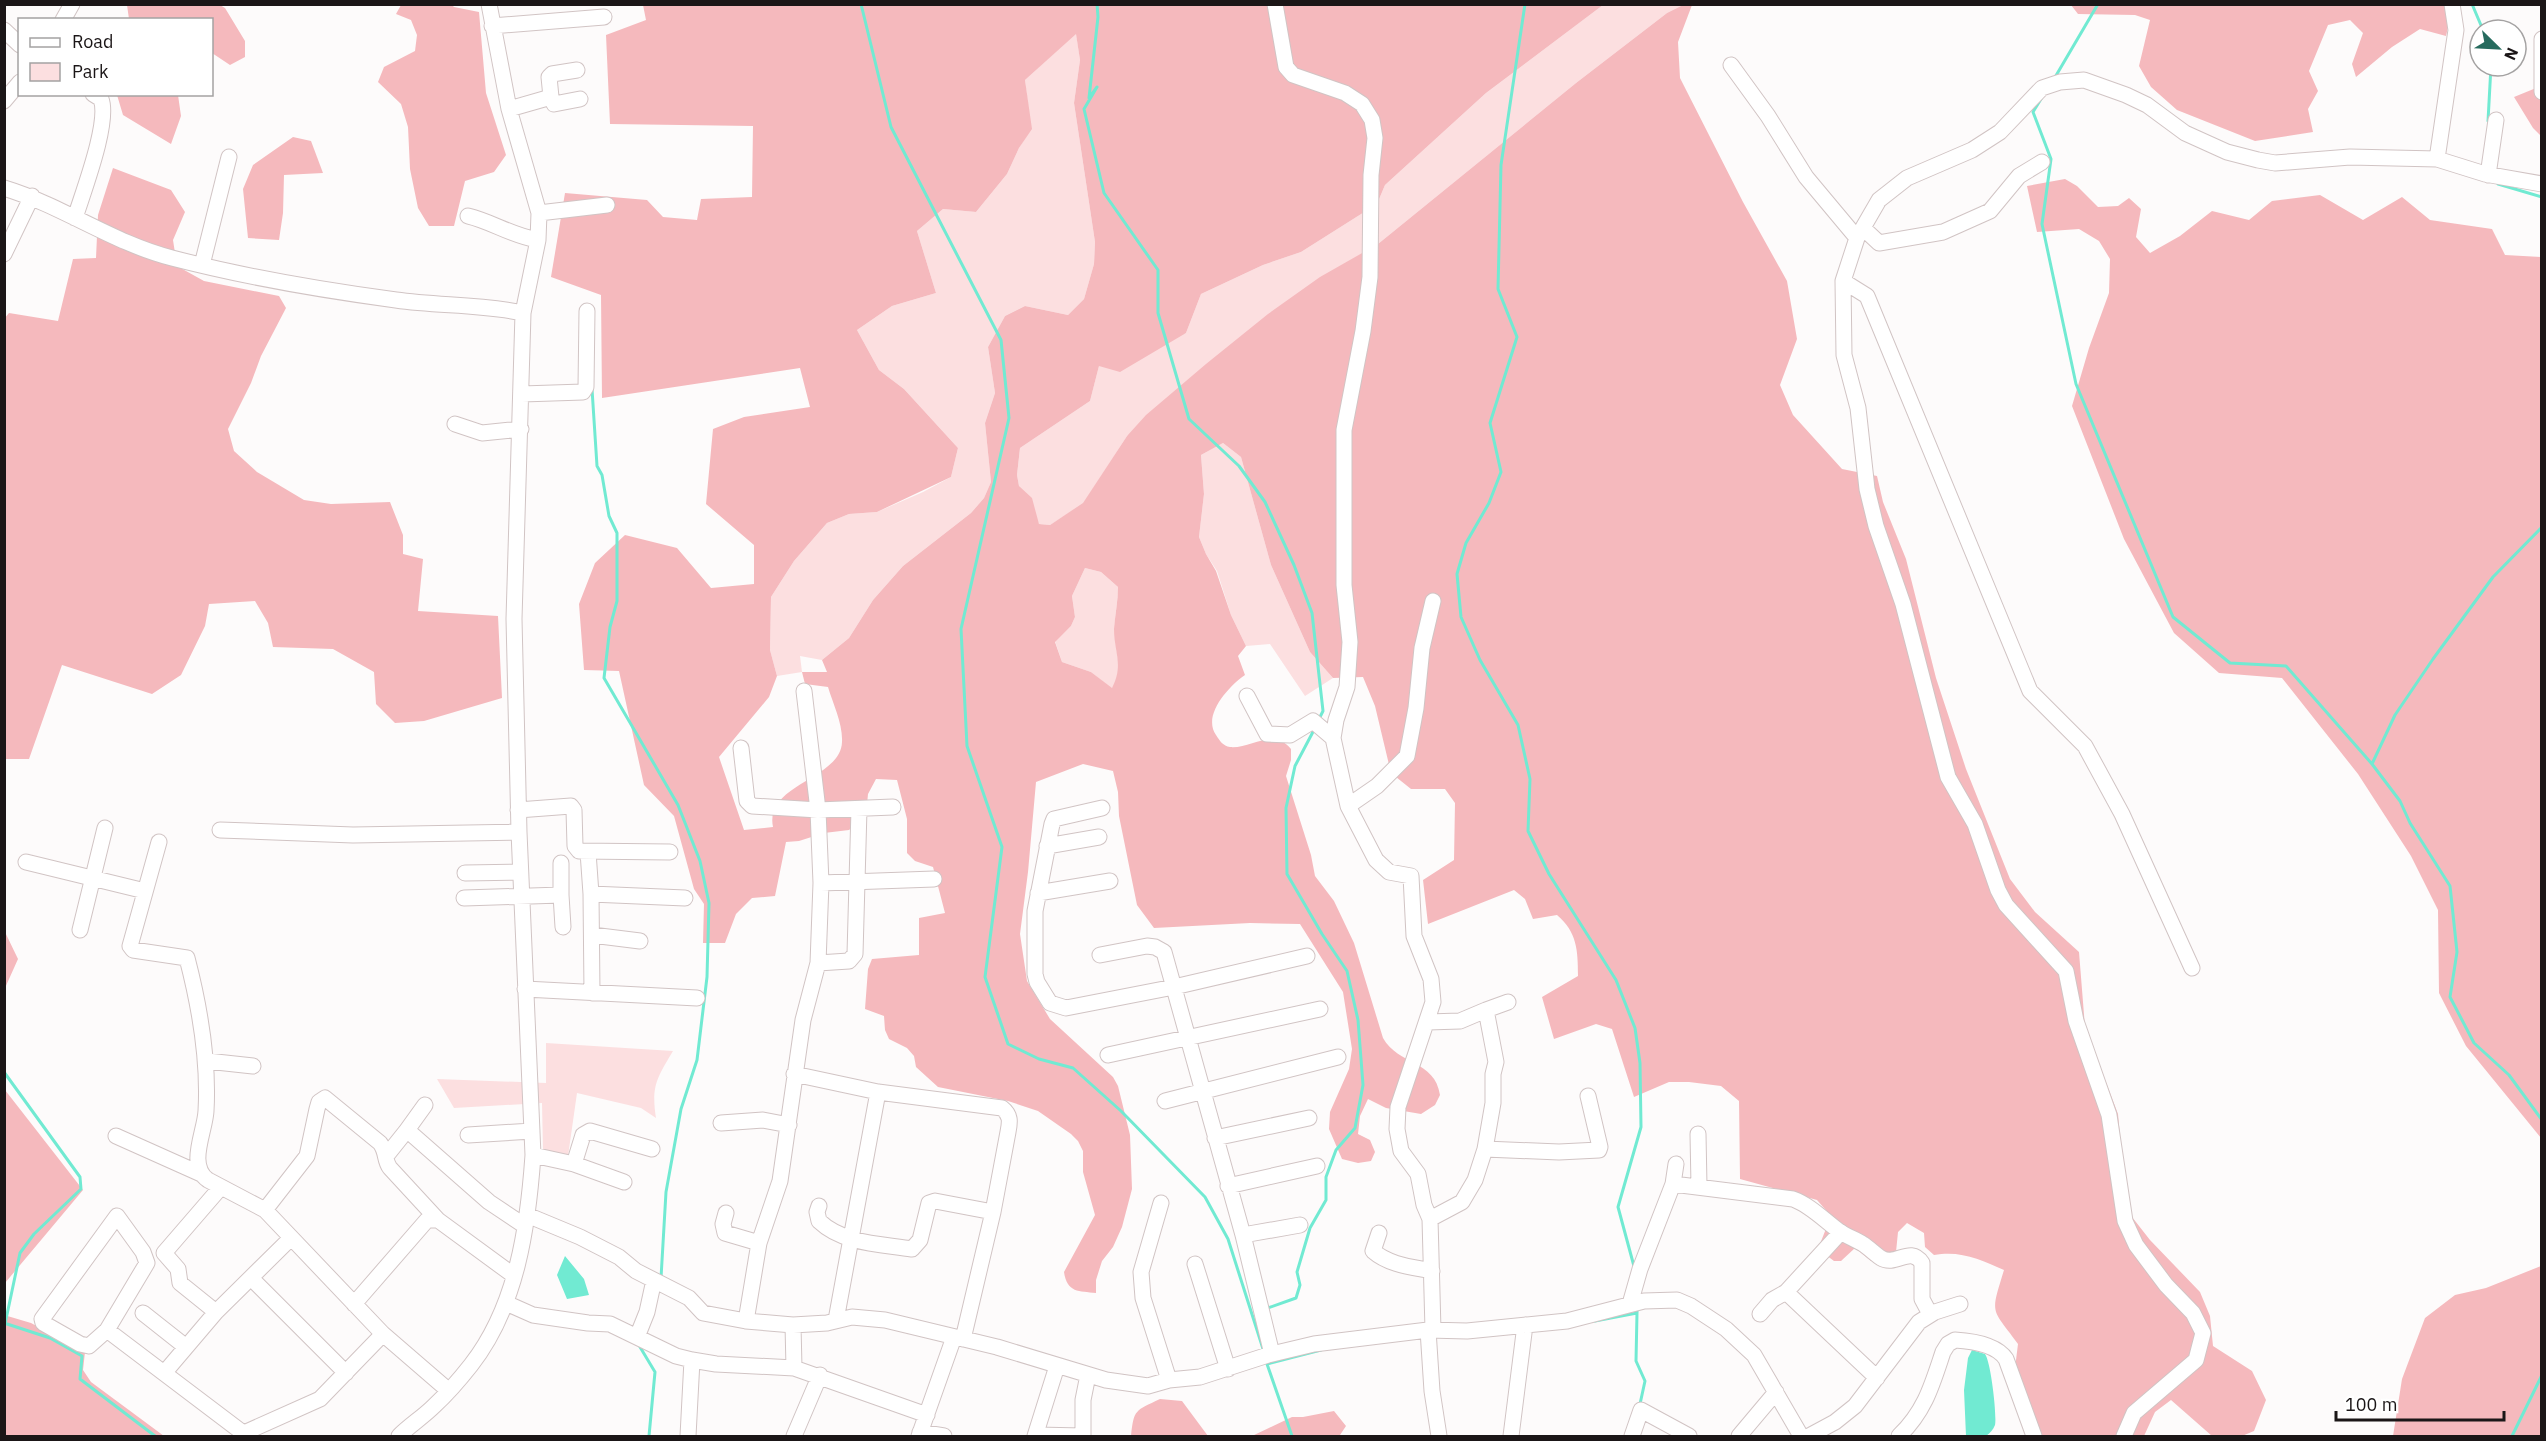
<svg xmlns="http://www.w3.org/2000/svg" width="2546" height="1441" font-family="'IBM Plex Sans',sans-serif">
  <style>
    .green { fill: #fcdfe0 }
    .forest { fill: #f5b9bd; fill-rule: evenodd }
    .water { fill: #71ead2 }
    .lines { fill: none; stroke-linecap: round; stroke-linejoin: round }
    .stream { stroke: #71ead2; stroke-width: 3 }
    .minor-casing { stroke: #d1c4c4; stroke-width: 17 }
    .minor { stroke: #fff; stroke-width: 15 }
  </style>
  <rect width="100%" height="100%" fill="#fdfbfb"/>
  <path class="green" d="M1603,5H1683L1667,13L1576,83L1378,244L1352,260L1127,436L1083,504L1050,525L1039,524L1019,486L1017,475L1020,448L1090,401L1099,366L1186,333L1201,294L1263,265L1301,252L1377,204L1385,185L1486,93Z
    M1076,33L1080,60L1074,103L1095,242L1094,264L1084,299L1068,315L1025,306L1005,316L988,347L995,393L985,423L991,482L984,498L971,513L903,566L873,600L849,638L822,660L800,656L802,672L777,676L770,650L771,597L794,561L827,523L849,514L877,512L923,492L951,477L958,448L904,389L879,370L857,330L892,306L936,293L917,231L943,209L976,212L1007,174L1019,148L1031,129L1025,80Z
    M1223,443L1241,457L1271,565L1310,652L1333,678L1305,696L1270,644L1246,646L1231,615L1217,571L1206,554L1199,537L1204,494L1201,455Z
    M1085,568L1101,572L1118,587C1118,604 1113,622 1115,638C1117,659 1123,668 1112,689L1091,672L1062,662L1055,641L1071,626L1075,617L1072,596Z
    M546,1043L673,1051C657,1078 651,1086 656,1118L641,1108L577,1093L568,1156L543,1151L542,1103L454,1108L437,1079L546,1083Z"/>
  <path class="forest" d="M127,5H220L225,8L245,41V57L230,65L212,53V20L129,19Z
    M401,5H452L454,7L479,12L486,93L506,155L494,172L465,181L454,226H429L418,208L410,169L408,127L401,104L378,82L384,67L415,51L417,35L411,20L396,14Z
    M643,5H1603L1486,93L1385,185L1377,204L1301,252L1263,265L1201,294L1186,333L1120,372L1099,366L1090,401L1020,448L1017,475L1019,486L1032,498L1039,524L1050,525L1083,503L1127,436L1146,415L1206,364L1268,314L1320,277L1378,244L1576,83L1667,13L1683,5H1692L1678,42L1680,78L1743,202L1787,281L1797,339L1780,385L1793,415L1842,469L1877,476L1883,502L1906,559L1936,678L1966,769L2010,879L2035,912L2079,952L2085,1027L2118,1114L2124,1180L2132,1217L2150,1240L2200,1292L2210,1316L2213,1346L2252,1371L2266,1400L2254,1431L2242,1436H2212L2171,1400L2155,1412L2144,1436H2040L2015,1368L2018,1344C1991,1307 1990,1316 2004,1270C1981,1260 1961,1250 1934,1255L1925,1247L1924,1233L1907,1223L1898,1232L1896,1252L1887,1258L1871,1261L1855,1248L1841,1261H1834L1818,1249L1831,1216L1817,1200L1740,1179L1739,1101L1721,1086L1689,1082H1669L1634,1097L1612,1029L1596,1024L1554,1039L1542,997L1578,976C1578,950 1577,932 1557,915L1533,919L1525,899L1514,890L1428,924L1423,880L1454,860L1455,803L1445,789H1411L1391,773L1375,706L1363,677L1333,678L1310,652L1271,565L1241,457L1223,443L1201,455L1204,494L1199,537L1206,554L1216,571L1231,615L1246,646L1238,656L1245,675C1229,686 1202,715 1216,735C1220,741 1223,746 1230,747C1250,749 1274,727 1291,749V760L1286,776L1311,855L1315,876L1334,901L1354,943L1383,1038C1398,1065 1435,1060 1440,1095L1435,1105L1421,1114L1386,1108L1368,1099L1360,1116L1358,1134L1370,1140L1375,1152L1371,1161L1358,1163L1342,1159L1329,1129L1330,1112L1349,1069L1352,1049L1343,992L1300,924L1250,923L1154,928L1137,905L1119,816L1118,792L1113,771L1083,764L1036,782L1028,872L1020,934L1027,981L1050,1019L1113,1077L1118,1086L1130,1135L1132,1189L1122,1227L1113,1247L1102,1261L1096,1280V1293C1079,1291 1067,1293 1064,1272L1095,1215L1083,1172V1151L1078,1141L1071,1134L1038,1111L1008,1101L938,1087L916,1067L914,1056L907,1048L889,1039L885,1030L884,1016L865,1009L868,969L872,959L919,955V918L945,913L933,867L915,861L907,853V819L897,780L876,779L868,794L866,815L849,830L824,833L799,841L786,842L775,896L752,898L736,914L725,943H703L704,904L694,889L674,816L644,785L619,671L584,670L579,604L595,563L625,535L677,548L711,588L754,584V545L706,504L713,429L744,417L810,407L800,368L602,398L601,295L551,277L565,193L647,200L663,217L697,220L701,199L752,197L753,126L610,124L606,35L646,20ZM1076,34L1080,60L1074,103L1095,242L1094,264L1084,299L1068,315L1025,306L1005,316L988,347L995,393L985,423L991,482L984,498L971,513L903,566L873,600L849,638L822,660L827,672H802L805,684L828,687C833,704 843,724 842,742C841,779 764,784 773,827L744,830L719,757L769,697L777,676L770,650L771,597L794,561L827,523L849,514L877,512L951,477L958,448L904,389L879,370L857,330L892,306L936,293L917,231L943,209L976,212L1007,174L1019,148L1032,129L1025,80ZM1085,568L1101,572L1118,587C1118,601 1115,615 1114,629C1114,652 1124,665 1112,688L1091,672L1062,662L1055,642L1071,626L1075,617L1072,596Z
    M2071,5H2453L2446,36L2420,29L2392,47L2356,77L2352,64L2363,33L2350,20L2328,25L2309,71L2318,91L2308,109L2313,132L2255,141L2177,110L2151,87L2139,66L2150,20L2135,15L2078,14Z
    M2541,86V136L2533,128L2514,97Z
    M117,95H178L181,116L171,144L123,115Z
    M293,137L311,141L323,173L284,175L283,213L279,240L248,238L243,189L253,165Z
    M113,168L171,190L185,212L173,240L177,266L204,281L279,296L286,308L261,356L251,383L228,429L234,451L257,472L304,500L331,504L390,502L403,535V554L423,559L418,611L498,616L502,698L424,721L395,723L376,704L374,672L333,649L273,647L268,623L255,601L209,604L205,626L181,675L152,694L62,665L29,759H5L4,319L9,313L58,321L73,259L96,258L98,215Z
    M2065,179L2077,186L2098,207L2118,206L2129,198L2141,209L2136,237L2150,253L2180,236L2212,211L2249,220L2272,201L2320,195L2363,220L2402,197L2430,220L2492,229L2505,255L2541,257V1138L2466,1046L2439,993L2438,910L2411,856L2358,774L2282,678L2219,673L2174,633L2124,539L2072,406L2089,348L2109,293L2110,259L2099,241L2079,229L2037,232L2027,186Z
    M4,930L18,959L5,988H4Z
    M5,1090L83,1190L5,1283L4,1090Z
    M2541,1266V1436H2393L2402,1379L2425,1318L2455,1295L2486,1288Z
    M4,1315L31,1323L85,1352L83,1370L91,1382L164,1436H5Z
    M1160,1399L1182,1401L1208,1436H1131C1134,1409 1135,1411 1160,1399Z
    M1334,1411L1346,1426L1340,1435L1252,1436L1292,1417H1303Z"/>
  <path class="water" d="M565,1256L584,1279L589,1295L567,1299L557,1275Z
    M1972,1350L1985,1354C1991,1362 1997,1416 1995,1425C1993,1430 1990,1433 1986,1436H1966L1964,1390L1968,1358Z"/>
  <g class="lines">
    <path class="stream" d="M861,4L891,127L1001,340L1009,418L961,629L967,746L1002,847L985,977L1008,1044L1039,1059L1073,1068L1121,1111L1205,1197L1228,1239L1264,1352
      M1097,4L1098,17L1089,98L1097,87L1084,109L1104,193L1158,270V313L1189,419L1239,466L1265,502L1294,565L1312,613L1323,711L1319,719
      M1525,4L1501,165L1498,289L1517,337L1490,423L1501,472L1489,503L1466,543L1457,574L1461,617L1480,660L1518,725L1530,779L1528,831L1549,874L1616,980L1635,1028L1640,1063L1641,1127L1618,1207L1635,1270
      M2472,4L2483,30
      M2054,79L2098,4
      M2041,99L2033,112L2051,159L2042,224L2076,384L2173,617L2230,663L2286,666L2372,764L2400,801L2410,823L2450,886L2457,952L2450,997L2474,1043L2509,1075L2542,1120
      M2488,121L2491,66
      M2498,184L2542,197
      M592,389L597,466L602,475L609,516L617,533V601L610,627L604,678L678,805L700,861L709,903L707,977L697,1060L681,1109L666,1192L661,1278
      M2372,764L2395,715L2433,659L2493,577L2542,527
      M4,1072L80,1177L81,1189L34,1234L20,1253L5,1324
      M1265,1309L1296,1298L1300,1285L1297,1272L1310,1228L1326,1200V1177L1336,1150L1355,1128L1363,1085L1358,1020L1347,971L1322,934L1287,874L1286,808L1295,766L1315,728
      M1637,1313L1636,1361L1645,1381L1640,1404
      M1595,1321L1637,1313V1308
      M4,1323L50,1338L82,1356L80,1379L155,1436
      M641,1344L640,1347L655,1372L649,1436
      M1267,1364L1321,1350
      M1267,1364L1292,1436
      M2512,1436L2542,1375"/>
    <defs>
      <path id="minor" d="M1275,4L1286,67L1293,75L1345,93L1362,104L1372,120L1375,138L1371,175L1370,277L1363,331L1344,430V585L1350,642L1347,687L1336,720L1333,738L1348,806L1376,860L1389,872L1411,876L1414,936L1431,979L1433,1002L1398,1107L1397,1129L1401,1151L1418,1174L1424,1205L1430,1219L1433,1330
        M63,20L72,4
        M492,26L604,17
        M4,30L20,45
        M2542,39V92
        M1731,65L1768,116L1806,177L1857,238
        M551,97L554,104L580,99
        M4,101L20,82
        M509,109L551,97L549,77L552,74L577,70
        M2437,159L2456,30L2452,4
        M2488,175L2496,120
        M4,188C63,206 113,243 172,258C245,277 321,290 396,300C438,306 481,304 523,313
        M539,213L607,205
        M468,216C493,222 512,236 538,240
        M75,218C83,192 110,122 101,99L93,94
        M1863,228L1879,243L1943,232L1990,211L2019,176L2042,162
        M4,254L32,196
        M202,265L229,157
        M1843,281L1867,296L2030,691L2085,746L2122,814L2192,968
        M522,394L583,392L586,387L587,311
        M455,424L482,433L521,429
        M1247,696L1267,734L1290,735L1313,721L1333,738
        M741,748L747,801L752,806L818,810L893,807
        M1348,806L1377,786L1407,756L1416,708L1422,648L1433,601
        M1102,808L1054,819L1052,824L1035,911V974L1037,982L1050,1003L1066,1008L1174,987L1307,956
        M518,810L571,806L574,810L575,846L579,851L670,852
        M220,830L353,835L519,832
        M159,842L130,946L133,950L187,958C200,1008 209,1059 206,1111C205,1132 187,1165 208,1180L265,1210L383,1334L449,1391
        M1047,846L1099,837
        M588,852L591,894L592,993
        M26,862L145,891
        M465,873L520,872
        M821,883L934,879
        M1038,893L1110,881
        M591,894L685,898
        M561,895L563,927
        M464,898L561,895V863
        M80,930L105,828
        M592,935L640,941
        M1100,955L1147,946L1155,947L1164,952L1243,1235L1272,1354
        M818,963L849,961L855,954L859,809
        M525,989L697,998
        M1486,1010L1508,1002
        M1428,1022L1460,1021L1486,1010L1496,1062L1493,1074V1103L1485,1149L1475,1180L1462,1202L1430,1219
        M1108,1055L1320,1009
        M207,1061L253,1066
        M794,1074L878,1092L1002,1108C1011,1115 1010,1122 1008,1132L993,1212L963,1339
        M1165,1101L1338,1057
        M721,1123L763,1120L789,1125
        M407,1130L425,1105
        M1698,1134L1699,1186
        M468,1135L532,1131
        M116,1136L201,1174
        M1215,1138L1309,1118
        M1485,1149L1559,1152L1599,1150L1600,1147L1588,1096
        M387,1155L407,1130L489,1202L525,1226
        M533,1155L574,1164L624,1182
        M574,1164L583,1135L590,1131L652,1149
        M1673,1184L1676,1164
        M1228,1186L1317,1166
        M1161,1203L1141,1272L1143,1298L1169,1380
        M819,1206L817,1212L819,1221C843,1244 881,1244 912,1249L920,1240L929,1203L935,1201L993,1212
        M265,1210L307,1156L317,1109L319,1102L325,1098L380,1143C387,1152 384,1160 390,1168L438,1220
        M726,1213L723,1224L725,1233L759,1243
        M527,1215L580,1237L619,1257L636,1271L689,1298L703,1313L746,1321L793,1325L827,1323L852,1317L885,1320L997,1347L1106,1380L1148,1386L1169,1380L1200,1377L1268,1355L1314,1344L1428,1330L1467,1331L1567,1321L1644,1301L1677,1300L1691,1306L1726,1329L1754,1355L1801,1436
        M1841,1232L1786,1292L1877,1378
        M1379,1233L1373,1251C1389,1265 1412,1267 1432,1271
        M1243,1235L1300,1225
        M1195,1264L1228,1369
        M251,1278L346,1373
        M506,1303L533,1315L588,1323L610,1324L676,1356L692,1360L716,1364L794,1368
        M354,1304L427,1220H438L513,1275
        M1630,1304L1640,1269L1673,1184L1793,1199C1810,1205 1824,1220 1839,1231C1846,1236 1855,1239 1863,1244C1869,1248 1875,1254 1881,1258C1896,1267 1910,1245 1922,1263V1299L1930,1314
        M216,1312L180,1283L178,1269L164,1253L221,1187
        M143,1313L186,1347
        M1760,1314L1772,1300L1786,1292
        M836,1320L878,1092
        M746,1321L759,1243L780,1181L803,1020L818,963L821,883L818,810L804,691
        M793,1325L794,1368L927,1415
        M107,1330L89,1346L80,1344L43,1323L42,1319L117,1216L143,1252L147,1263L107,1330L247,1436
        M1428,1330L1432,1391L1439,1436
        M637,1337L647,1312L654,1280
        M165,1372L216,1312L291,1238
        M920,1432L944,1436
        M244,1433L320,1399L383,1334
        M1036,1435L1083,1436
        M399,1436C410,1425 423,1417 434,1406C447,1394 460,1379 471,1365C517,1306 528,1227 533,1155L519,832L514,619L523,313L538,240L539,213L509,109L489,4
        M688,1436L692,1360
        M794,1436L820,1375
        M919,1436L954,1337
        M1035,1436L1057,1366
        M1083,1436V1400L1088,1375
        M1511,1436L1525,1325
        M1632,1436L1641,1410L1689,1436
        M1739,1436L1776,1392
        M1809,1436L1835,1422L1855,1406L1919,1322L1935,1312L1960,1304
        M1899,1436C1925,1411 1932,1385 1943,1352L1948,1344L1955,1340C1972,1341 1996,1344 2006,1359L2034,1436
        M2124,1436L2134,1413L2196,1360L2203,1333L2193,1313L2166,1285L2136,1245L2125,1221L2109,1115L2076,1021L2066,971L2006,905L1998,890L1975,824L1948,777L1903,604L1876,526L1867,489L1858,408L1844,355L1843,281L1857,238L1879,200L1907,178L1972,150L2000,132L2042,88L2060,82L2084,80L2126,95L2147,105L2185,133L2227,152L2258,160L2275,163L2350,157L2437,159L2485,174L2542,184"/>
    </defs>
    <use href="#minor" class="minor-casing"/>
    <use href="#minor" class="minor"/>
  </g>
  <rect width="2546" height="1441" fill="none" stroke="#1b1617" stroke-width="12"/>
  <rect x="18" y="18" width="195" height="78" fill="#ffffff" stroke="#a4a2a2" stroke-width="1.5"/>
  <rect x="30" y="38" width="30" height="9" fill="#ffffff" stroke="#a4a2a2" stroke-width="1.5"/>
  <text x="72" y="48" font-size="18" fill="#1b1617">Road</text>
  <rect x="30" y="63" width="30" height="18" fill="#fcdfe0" stroke="#a4a2a2" stroke-width="1.5"/>
  <text x="72" y="78" font-size="18" fill="#1b1617">Park</text>
  <g transform="translate(2498 48) rotate(114)"><circle r="28" fill="#ffffff" stroke="#a4a2a2" stroke-width="1.5"/>
  <path d="M0-4.5L10 22L0 15L-10 22Z" fill="#266b5e"/>
  <text y="-9" font-size="16" font-weight="bold" text-anchor="middle" fill="#1b1617">N</text>
  </g>
  <path d="M2336 1411v9h168v-9" fill="none" stroke="#1b1617" stroke-width="3"/>
  <text x="2345" y="1411" font-size="18" fill="#1b1617" stroke="#ffffff" stroke-width="4.5" paint-order="stroke">100 m</text>
</svg>
